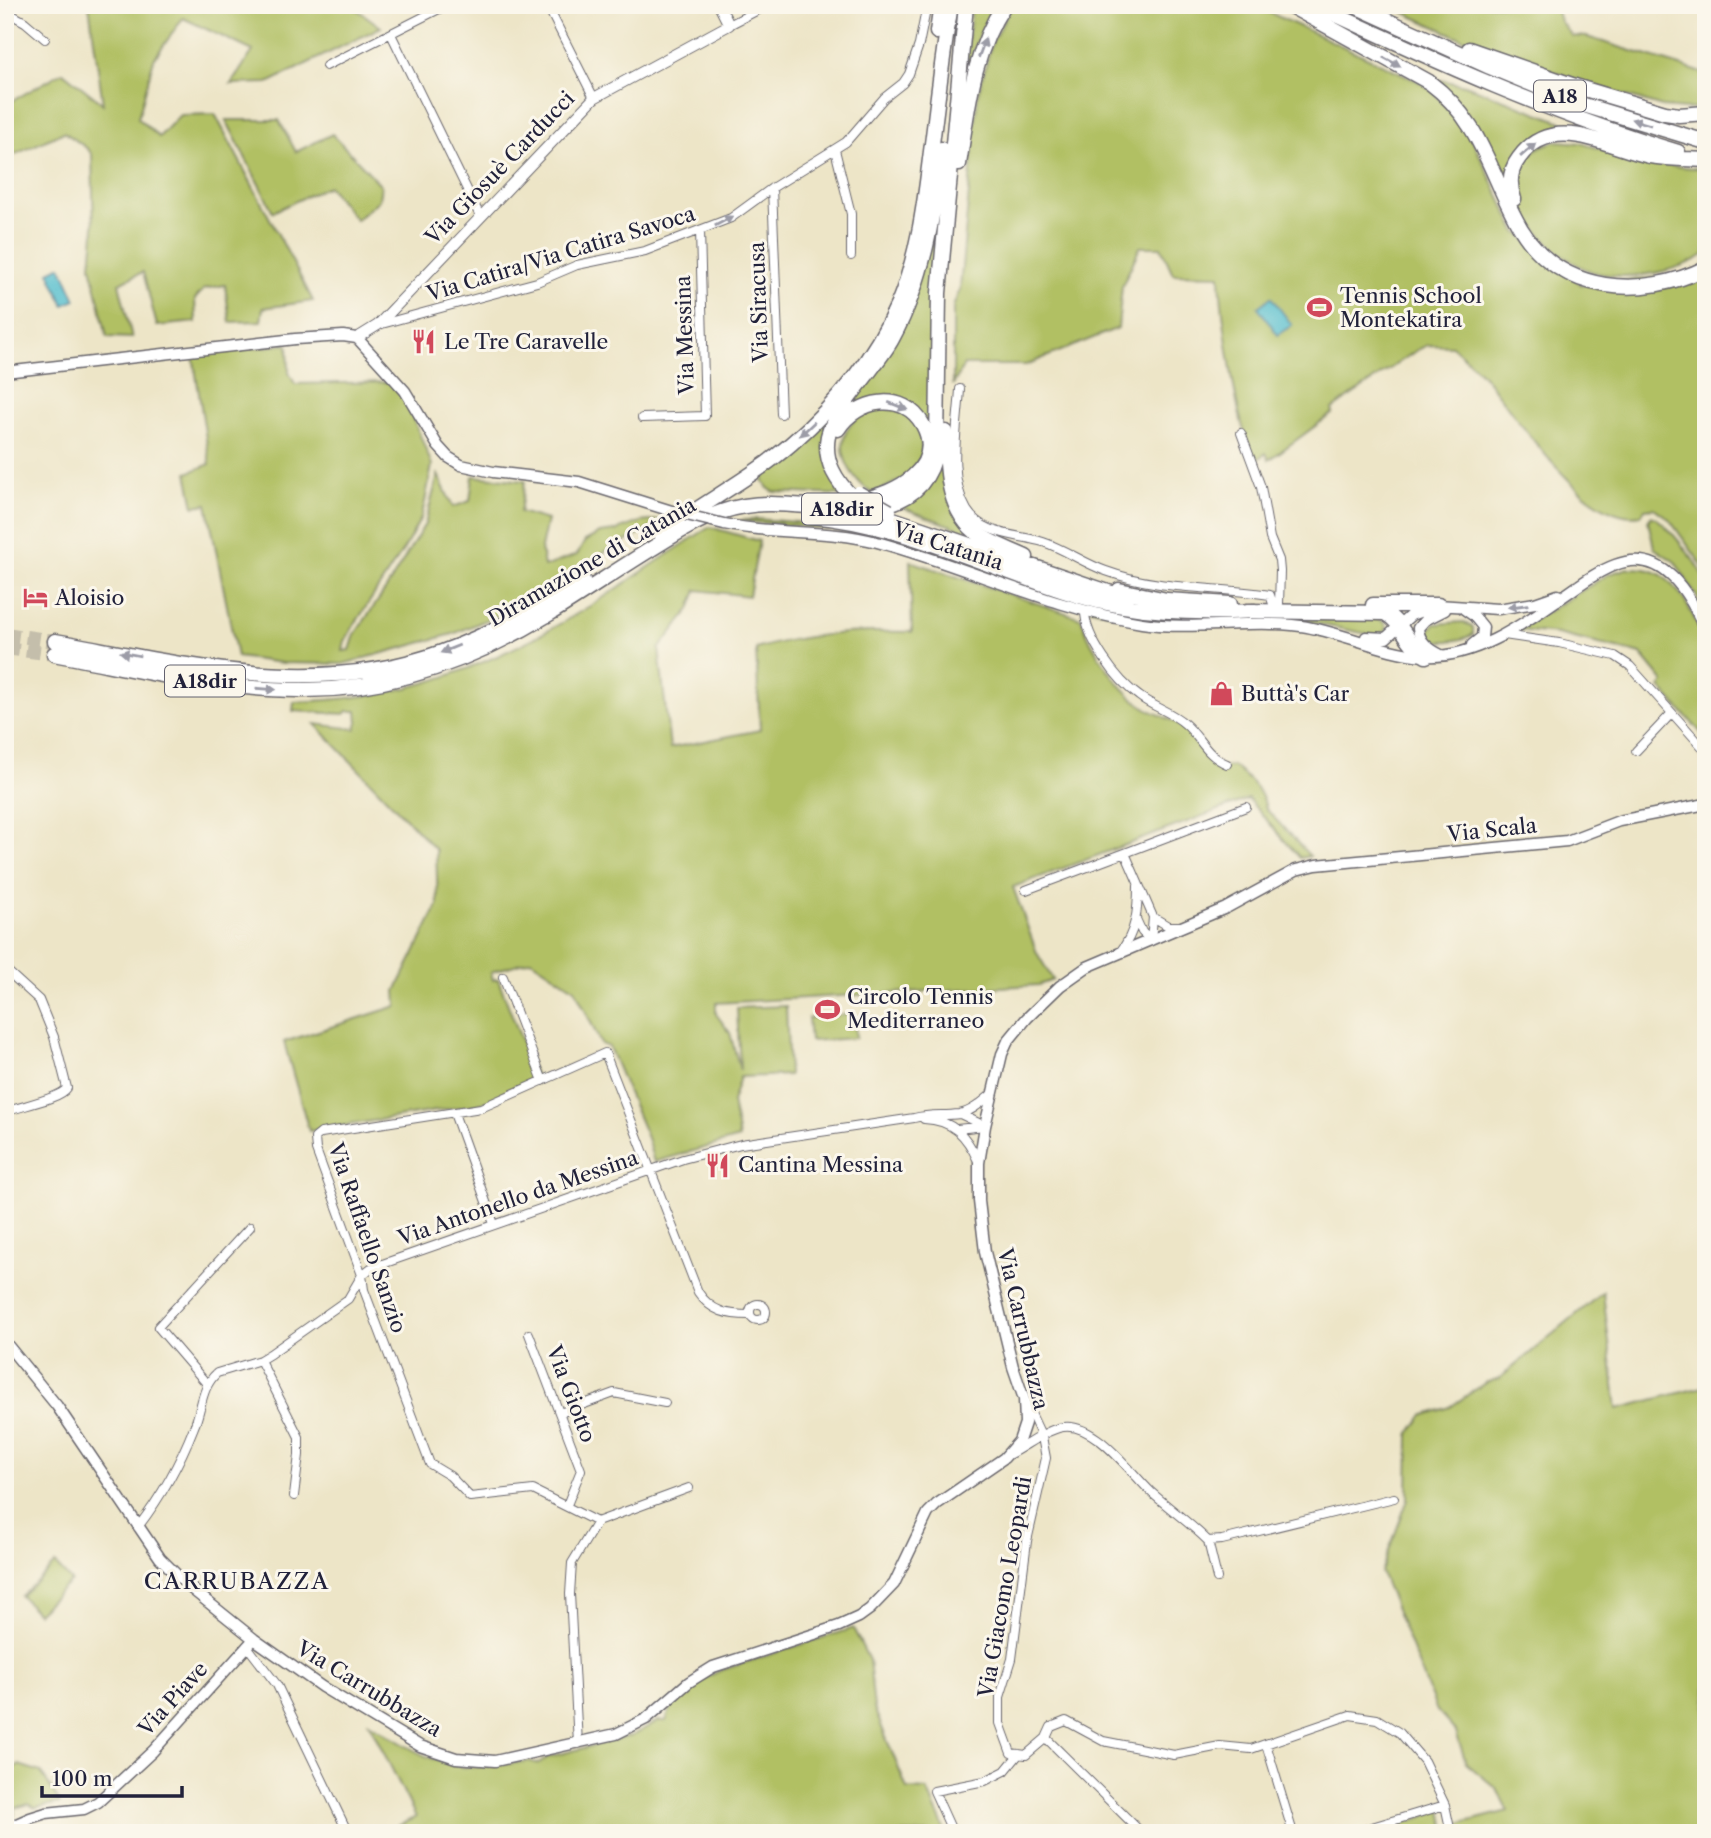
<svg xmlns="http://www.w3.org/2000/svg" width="1711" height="1838" font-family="'Libre Caslon Text',serif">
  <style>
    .green { fill: #b1c063; stroke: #6a714f; stroke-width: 2 }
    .water { fill: #51bdcd; stroke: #3a7084; stroke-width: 2 }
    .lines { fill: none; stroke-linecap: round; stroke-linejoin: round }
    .motorway-tunnel { stroke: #c4beab; stroke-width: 14; stroke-dasharray: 14 7; stroke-linecap: butt }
    .minor-casing { stroke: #69666c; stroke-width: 10 }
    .tertiary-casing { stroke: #69666c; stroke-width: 12 }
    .secondary-casing { stroke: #69666c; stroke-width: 13 }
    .motorway-casing { stroke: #69666c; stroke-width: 17 }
    .minor { stroke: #fff; stroke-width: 8 }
    .tertiary { stroke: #fff; stroke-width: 10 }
    .secondary { stroke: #fff; stroke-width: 10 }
    .motorway { stroke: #fff; stroke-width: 14 }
    .secondary-bridge-casing { stroke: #69666c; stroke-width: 13; stroke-linecap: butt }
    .motorway-bridge-casing { stroke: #69666c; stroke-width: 17; stroke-linecap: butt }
    .secondary-bridge { stroke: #fff; stroke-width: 10 }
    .motorway-bridge { stroke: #fff; stroke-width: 14 }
    .oneway { fill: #9c9ca7 }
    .labels { text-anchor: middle; stroke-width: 6; stroke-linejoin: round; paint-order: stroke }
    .shield { fill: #fbf7ec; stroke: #636270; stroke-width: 2 }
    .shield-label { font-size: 19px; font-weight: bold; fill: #22223b }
    .street-label { font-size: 21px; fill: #22223b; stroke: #fbf7ec }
    .poi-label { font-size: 21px; fill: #22223b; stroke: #fbf7ec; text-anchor: start }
    .neighbourhood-label { font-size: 23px; letter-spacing: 2px; fill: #22223b; stroke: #fbf7ec }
  </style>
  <rect width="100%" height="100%" fill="#fbf7ec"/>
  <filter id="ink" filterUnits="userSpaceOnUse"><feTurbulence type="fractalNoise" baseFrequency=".0143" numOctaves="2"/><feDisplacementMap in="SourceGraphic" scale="14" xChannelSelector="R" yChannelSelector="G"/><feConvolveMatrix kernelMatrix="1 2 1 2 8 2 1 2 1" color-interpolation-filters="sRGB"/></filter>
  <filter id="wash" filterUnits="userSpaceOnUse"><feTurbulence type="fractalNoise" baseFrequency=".00686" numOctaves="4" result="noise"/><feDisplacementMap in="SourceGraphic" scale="28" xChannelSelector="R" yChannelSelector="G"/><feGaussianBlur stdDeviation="1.57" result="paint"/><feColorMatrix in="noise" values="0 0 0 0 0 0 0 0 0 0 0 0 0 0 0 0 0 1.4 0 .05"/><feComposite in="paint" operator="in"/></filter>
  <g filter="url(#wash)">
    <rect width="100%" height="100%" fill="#ede5c7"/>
    <path class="green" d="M89,5H351L381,27L268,83L231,84L253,51L183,18L154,59L138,118L159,137L180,115L215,114L313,301L263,308L261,321L230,322L225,285L204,289L195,299L196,322L157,326L143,272L119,283L132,338L107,337L91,266L94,233L92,155L88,149L64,132L5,159V105L63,72L103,104Z
      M972,5H994C976,38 968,66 961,102Z
      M1012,5H1253L1414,79L1432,90L1469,133L1516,231L1582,285L1706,273V571L1669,519L1654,508L1645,509L1641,515C1584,527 1514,410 1480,372C1471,363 1462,355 1452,346L1428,345L1417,350L1332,409L1333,413L1269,460L1266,453L1257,460C1238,443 1220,304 1220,275L1173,274L1161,247H1140L1122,286L1118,328L1026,365H964L953,385V307L960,289L978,94L992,42Z
      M1387,5H1555L1560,21L1572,36L1587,37L1706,74V108L1685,109L1662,107L1592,85L1474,44Z
      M1435,79L1465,85L1580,129L1560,130L1502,177Z
      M226,120H279L296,152L332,134L381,185L379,200L356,220L328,186L273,212Z
      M1558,141L1581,143L1649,164L1706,169V254C1677,272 1634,280 1601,274C1561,267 1492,199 1526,160C1535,149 1543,144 1558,141Z
      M942,195L933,439L909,405L847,410Z
      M288,344L289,373L295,384L391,382L407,403L432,465L425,502L421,518L405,547L353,627L345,641L343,651L350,650L355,634L386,589L425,524L438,475L453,507L470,501L473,476L525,481L520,512L547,520L541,548L544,567L577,555L585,541L600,533L615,531L640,522L669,519L609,550L498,615L453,634L343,664L282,663L237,657L207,504L194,506L187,473L210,464L193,355Z
      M879,406L904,412L921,430L922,455L911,475L873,494C848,476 830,445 855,419C860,413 871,410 879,406Z
      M834,413L827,427L844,495L774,492L768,488L763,481L766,471Z
      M943,452L968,532L898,506C923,487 934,484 943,452Z
      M1651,516C1665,519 1703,570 1706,584C1708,594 1706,607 1706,618L1697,597L1675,562L1654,548L1648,521Z
      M756,519L835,525L906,541L1080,601L1259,615L1379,619L1386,624L1387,630L1377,636L1299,620L1195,622L1146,619L1096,610L868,535L832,529L739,521Z
      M710,527L759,541L749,596L697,590L690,609L659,649L670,748L760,730L756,649C807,633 859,631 912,632L910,561L1081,618C1090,648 1120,693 1148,709C1160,716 1175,720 1186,729C1202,743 1206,774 1233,766C1247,778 1263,790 1266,809L1310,856L1300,858L1248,799L1013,887L1037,953L1053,980L1039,985L716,1003V1014L730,1033L740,1070L737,1008L786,1006L789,1075L740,1077L732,1102L739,1138L654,1162L647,1138L609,1047L601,1044L575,989L531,960L491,972L493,980L498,979L535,1075L534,1081L480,1104L309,1131L284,1042L397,1006L396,991L438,905L436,850L315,724L356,729L358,722L357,711H348L345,714L293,711L294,702C333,700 372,697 410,687C473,671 535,640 590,606C630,581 669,552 710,527Z
      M1628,568C1641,568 1654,569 1664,577C1685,593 1703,631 1706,657C1708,684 1706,712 1706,738L1660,688L1664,682L1641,654L1557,634L1518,630L1609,574Z
      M1463,622L1473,627V635C1461,640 1446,643 1433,640L1428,633L1429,629L1435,624Z
      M854,1014L856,1038L810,1041L808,1018Z
      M1603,1292L1617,1409L1706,1386V1833H1456L1454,1825L1508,1811L1497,1789L1466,1763L1456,1732L1437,1711L1381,1572L1408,1499L1409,1435L1422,1416L1450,1407L1485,1383L1500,1378Z
      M55,1564L71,1581L37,1613L21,1596Z
      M853,1628L869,1660L874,1708L907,1789L927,1790L946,1833H384L416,1817L369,1723C399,1741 428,1763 464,1767C485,1769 509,1763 530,1761L539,1764L548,1757L631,1736L658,1721H666C672,1697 698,1681 719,1671Z
      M19,1765L41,1772L60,1803L35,1808L29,1804L15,1808L14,1817L5,1820V1770Z
      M1442,1810L1447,1833H1405L1402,1824Z"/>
    <path class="water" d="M61,266L76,300L64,305L49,272Z
      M1271,297L1292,325L1278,335L1258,307Z"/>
  </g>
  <g filter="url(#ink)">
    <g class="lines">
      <path class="motorway-tunnel" d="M5,634L55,641
        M5,648L54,654"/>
      <defs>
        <path id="minor" d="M547,5L594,98
          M5,11L25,22L45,39
          M729,25L762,8
          M391,34L480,216
          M326,66L447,5
          M835,150L851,214V256
          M772,188L781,414
          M378,325L537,282L577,265L645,251L731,218L772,188L846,142L884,98L903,83L909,74L919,45L927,5
          M960,389C958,426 947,476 967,510C983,536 1017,534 1043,542C1065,549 1085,564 1106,571C1160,591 1215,586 1270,595L1273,604
          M642,418L705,416L700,231
          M1241,433L1261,487L1270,538L1279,560L1280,571L1279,604
          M1085,611C1085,638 1117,681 1139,696C1153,707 1172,712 1185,724C1201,738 1206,756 1227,764
          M1504,635L1559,643L1615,656L1630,666L1706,751
          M1636,751L1672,713
          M1026,890L1125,853
          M1153,917L1168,926H1181
          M1136,919L1142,932L1151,941L1153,917L1125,853L1246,807
          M1120,952C1136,932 1138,911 1138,886
          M5,969L39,1000L54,1037L67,1088C60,1099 20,1106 5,1112
          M503,977L543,1081
          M454,1113L494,1224
          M960,1114L985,1126
          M924,1119C953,1120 967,1136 978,1161
          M957,1129L985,1126
          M750 1312a8 8 0 1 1 16 0a8 8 0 1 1-16 0Z
          M529,1334L581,1470L567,1505
          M260,1360L299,1437V1455L294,1496
          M207,1384L158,1327L250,1227
          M1027,1405L1042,1437L1046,1458L1027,1541L1012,1659L1000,1697V1723L1011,1753L1026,1755L1046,1738L1051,1727L1066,1721L1103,1741L1174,1755L1220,1746L1251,1749L1350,1715L1377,1719L1400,1733L1424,1761L1445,1805L1451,1833
          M560,1413L614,1393L665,1403
          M1010,1454C1026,1446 1045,1430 1063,1427C1095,1422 1130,1472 1151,1492C1170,1509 1190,1523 1208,1541L1222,1540L1394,1498
          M597,1522L689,1488
          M138,1527C161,1497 180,1463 194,1427C202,1409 201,1387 217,1373L260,1360L270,1354L348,1299L362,1275L371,1268L683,1159L741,1144L914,1118C931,1114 943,1116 959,1114C972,1112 983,1101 993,1093
          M1208,1541L1217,1578
          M247,1646L277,1685L348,1833
          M1046,1738L1142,1833
          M578,1744L570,1594L572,1563L597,1522L533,1490L470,1497L450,1476L430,1464L364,1290L362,1275L316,1150L315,1138L321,1133L481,1108L605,1053L698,1292C711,1312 728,1315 750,1315
          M1266,1744L1293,1833
          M953,1833L934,1791L985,1781L1005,1771L1019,1754
          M1352,1833L1445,1805"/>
        <path id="tertiary" d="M357,338L378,325L594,98L729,25L719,5"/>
        <path id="secondary" d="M5,372L295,339L343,336L357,338L405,391L438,446L448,457L461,465L493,472L579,482L678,513
          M724,524C774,535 827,529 877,542C966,566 1050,608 1142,623C1195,631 1248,619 1301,626C1343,632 1382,653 1425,656C1472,659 1519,627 1556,601C1575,589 1593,573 1615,565C1663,546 1690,594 1706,632
          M1464,609L1474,616L1483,627L1482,637L1472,645
          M1366,637L1386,638L1411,615L1438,605L1498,609L1535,603L1558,595
          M1441,655C1429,649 1419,642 1418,628L1425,620L1445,610
          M5,1342L57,1406L160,1558L188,1586L254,1639L322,1687L420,1746L456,1758L495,1761L616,1734L646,1719L689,1682L713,1667L839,1626L859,1617L870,1609L894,1584L928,1513L937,1504L1004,1458L1019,1441L1025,1423L1024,1399L1013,1367L985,1252L979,1201V1163L985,1126L1002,1054L1008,1041L1027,1018L1060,986L1087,967L1226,908L1296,870L1316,865L1567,841L1619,821L1706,804
          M5,1829L30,1818L46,1813L84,1809L98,1802L153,1751L254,1639"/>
        <path id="motorway" d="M1289,5L1429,82C1483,122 1490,176 1521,229C1561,295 1643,299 1706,268
          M1315,5C1435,61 1551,114 1678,152
          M1353,5L1490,67L1577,103L1706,142
          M937,32L941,5
          M1469,49L1578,87L1665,113L1679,115L1706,113
          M959,164C968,109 972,53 1004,5
          M1514,199C1509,185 1509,171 1519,158C1553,111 1608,148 1650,156C1668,159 1687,159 1705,160
          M838,429C857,399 904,390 923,425C946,467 895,495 861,499
          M946,432C946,471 947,518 986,539C999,546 1013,551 1026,557
          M853,498C836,481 823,461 828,436C834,409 877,367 892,339C924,280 934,215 941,149
          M878,514L1126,598
          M812,516C904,524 988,568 1076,595C1134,613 1195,614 1255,611
          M661,534C704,502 752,478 792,443C837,404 874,358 898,304C917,258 924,208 930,159C937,107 942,56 951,5
          M1119,590L1167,600L1230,604
          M1373,605H1438
          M1247,611L1385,613C1405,625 1405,643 1426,656
          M55,641C183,664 315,699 442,652C492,634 538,607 583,580
          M54,654C136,669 221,691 305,690C392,690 475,659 549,614C585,592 620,568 656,546C677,533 698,520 721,512C736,507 752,504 768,504C828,503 922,533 937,447L939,293L966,5"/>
      </defs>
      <use href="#minor" class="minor-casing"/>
      <use href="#tertiary" class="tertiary-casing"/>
      <use href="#secondary" class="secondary-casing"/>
      <use href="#motorway" class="motorway-casing"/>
      <use href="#minor" class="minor"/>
      <use href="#tertiary" class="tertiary"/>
      <use href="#secondary" class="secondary"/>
      <use href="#motorway" class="motorway"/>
      <defs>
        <path id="secondary-bridge" d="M678,513L724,524"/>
        <path id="motorway-bridge" d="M858,493L889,511"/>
      </defs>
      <use href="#secondary-bridge" class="secondary-bridge-casing"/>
      <use href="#motorway-bridge" class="motorway-bridge-casing"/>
      <use href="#secondary-bridge" class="secondary-bridge"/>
      <use href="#motorway-bridge" class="motorway-bridge"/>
    </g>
    <defs><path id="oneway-solid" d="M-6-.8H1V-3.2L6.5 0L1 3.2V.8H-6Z" transform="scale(1.75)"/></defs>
    <g class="oneway">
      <use href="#oneway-solid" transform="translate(982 48) rotate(-70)"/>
      <use href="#oneway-solid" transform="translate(1392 62) rotate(29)"/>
      <use href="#oneway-solid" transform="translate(1641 122) rotate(-163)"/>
      <use href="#oneway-solid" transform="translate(1528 150) rotate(-41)"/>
      <use href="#oneway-solid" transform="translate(724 221) rotate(-28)"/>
      <use href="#oneway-solid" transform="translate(898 406) rotate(21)"/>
      <use href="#oneway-solid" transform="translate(807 429) rotate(137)"/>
      <use href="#oneway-solid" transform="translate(1518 606) rotate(172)"/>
      <use href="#oneway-solid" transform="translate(450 649) rotate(158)"/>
      <use href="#oneway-solid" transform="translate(130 654) rotate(-170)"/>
      <use href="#oneway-solid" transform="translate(266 689) rotate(4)"/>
    </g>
  </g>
  <defs>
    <symbol id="stadium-bare" viewBox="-9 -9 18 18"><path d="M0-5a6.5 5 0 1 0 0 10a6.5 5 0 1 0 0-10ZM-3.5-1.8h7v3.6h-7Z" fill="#d1495b" stroke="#fbf7ec" stroke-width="2.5" paint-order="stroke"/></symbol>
    <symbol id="restaurant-bare" viewBox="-9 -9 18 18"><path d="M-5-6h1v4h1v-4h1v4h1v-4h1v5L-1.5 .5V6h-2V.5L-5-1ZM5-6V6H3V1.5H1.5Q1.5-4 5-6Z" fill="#d1495b" stroke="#fbf7ec" stroke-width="2.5" paint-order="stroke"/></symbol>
    <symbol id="hotel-bare" viewBox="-9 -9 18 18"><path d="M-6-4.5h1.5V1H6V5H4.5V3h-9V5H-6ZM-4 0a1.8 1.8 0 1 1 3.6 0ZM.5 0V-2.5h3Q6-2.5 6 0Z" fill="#d1495b" stroke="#fbf7ec" stroke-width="2.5" paint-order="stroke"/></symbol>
    <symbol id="shop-bare" viewBox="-9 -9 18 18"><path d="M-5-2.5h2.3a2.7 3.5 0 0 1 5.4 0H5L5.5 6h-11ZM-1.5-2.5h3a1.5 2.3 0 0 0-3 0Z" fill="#d1495b" stroke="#fbf7ec" stroke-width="2.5" paint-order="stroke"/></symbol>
  </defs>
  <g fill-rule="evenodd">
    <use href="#stadium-bare" x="1302" y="290" width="35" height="35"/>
    <use href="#restaurant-bare" x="406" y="324" width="35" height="35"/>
    <use href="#hotel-bare" x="18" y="580" width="35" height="35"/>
    <use href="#shop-bare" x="1204" y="676" width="35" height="35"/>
    <use href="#stadium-bare" x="810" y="992" width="35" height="35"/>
    <use href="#restaurant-bare" x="700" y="1148" width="35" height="35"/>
  </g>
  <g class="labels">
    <g class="shield">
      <rect x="1534" y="80.5" width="52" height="31" rx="5"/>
      <rect x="802" y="493.5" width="80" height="31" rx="5"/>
      <rect x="165" y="665.5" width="80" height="31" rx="5"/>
    </g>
    <g class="shield-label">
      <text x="1560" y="103">A18</text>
      <text x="842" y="516">A18dir</text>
      <text x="205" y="688">A18dir</text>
    </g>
    <g class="street-label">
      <text transform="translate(500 168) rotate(-46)" y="7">Via Giosuè Carducci</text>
      <text transform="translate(561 254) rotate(-17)" y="7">Via Catira/Via Catira Savoca</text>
      <text transform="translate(759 302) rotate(-92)" y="7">Via Siracusa</text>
      <text transform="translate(685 335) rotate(-92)" y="7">Via Messina</text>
      <text transform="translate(948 546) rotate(18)" y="7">Via Catania</text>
      <text transform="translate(592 562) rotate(-30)" y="7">Diramazione di Catania</text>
      <text transform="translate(1492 830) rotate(-6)" y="7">Via Scala</text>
      <text transform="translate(518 1198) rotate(-19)" y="7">Via Antonello da Messina</text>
      <text transform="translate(367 1238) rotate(71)" y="7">Via Raffaello Sanzio</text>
      <text transform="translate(1023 1329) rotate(77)" y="7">Via Carrubbazza</text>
      <text transform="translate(571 1394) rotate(69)" y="7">Via Giotto</text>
      <text transform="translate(1005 1587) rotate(-80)" y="7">Via Giacomo Leopardi</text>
      <text transform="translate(369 1689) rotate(31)" y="7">Via Carrubbazza</text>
      <text transform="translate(173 1699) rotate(-48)" y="7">Via Piave</text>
    </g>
    <g class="poi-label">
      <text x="1340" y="303">Tennis School<tspan x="1340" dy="24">Montekatira</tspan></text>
      <text x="444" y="349">Le Tre Caravelle</text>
      <text x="55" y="605">Aloisio</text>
      <text x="1241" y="701">Buttà's Car</text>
      <text x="847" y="1004">Circolo Tennis<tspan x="847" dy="24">Mediterraneo</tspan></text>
      <text x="738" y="1172">Cantina Messina</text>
    </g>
    <g class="neighbourhood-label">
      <text x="237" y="1589">CARRUBAZZA</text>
    </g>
  </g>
  <rect width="1711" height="1838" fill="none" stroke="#fbf7ec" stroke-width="28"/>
  <path d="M42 1786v10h140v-10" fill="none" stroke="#22223b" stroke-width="3.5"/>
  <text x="52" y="1786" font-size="21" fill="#22223b" stroke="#fbf7ec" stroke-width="5" paint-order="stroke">100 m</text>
</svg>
